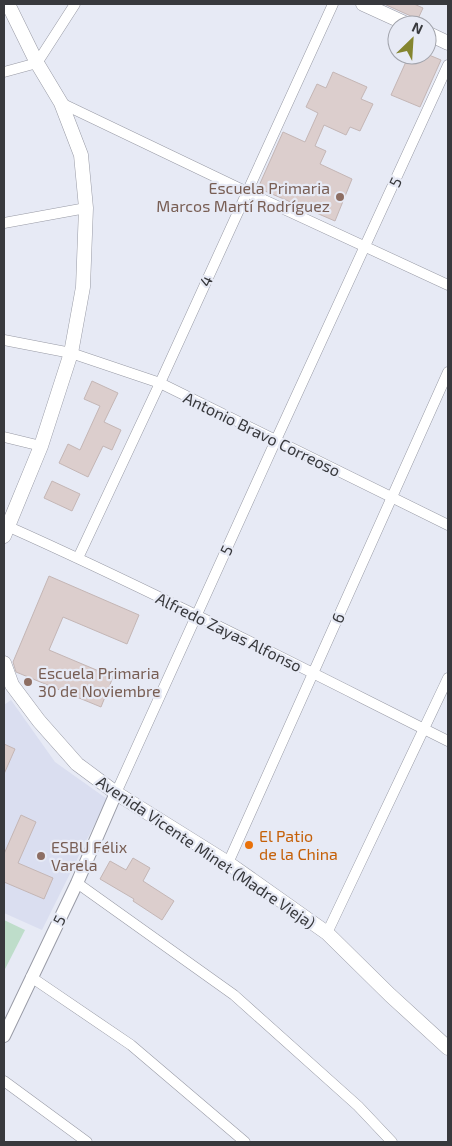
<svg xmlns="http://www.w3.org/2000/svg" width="452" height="1146" font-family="'Exo 2',sans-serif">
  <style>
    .built { fill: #dadef0 }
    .green { fill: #beddca }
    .building { fill: #dccecd; stroke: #c4b6b5 }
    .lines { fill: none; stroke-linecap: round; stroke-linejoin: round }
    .minor-casing { stroke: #989aa5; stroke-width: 11 }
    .tertiary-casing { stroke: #989aa5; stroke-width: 14 }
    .secondary-casing { stroke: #989aa5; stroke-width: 15 }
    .minor { stroke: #fff; stroke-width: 10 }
    .tertiary { stroke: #fff; stroke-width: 12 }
    .secondary { stroke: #fff; stroke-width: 14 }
    .education-dot { fill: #8d6e63; stroke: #e7eaf5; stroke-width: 2 }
    .food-dot { fill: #e8710a; stroke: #e7eaf5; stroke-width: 2 }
    .labels { text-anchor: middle; stroke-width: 4.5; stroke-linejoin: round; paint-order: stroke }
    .street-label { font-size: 16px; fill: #38393d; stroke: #e7eaf5 }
    .education-label { font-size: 16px; fill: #785e54; stroke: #e7eaf5; text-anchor: start }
    .food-label { font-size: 16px; fill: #c56008; stroke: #e7eaf5; text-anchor: start }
  </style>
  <rect width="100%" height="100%" fill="#e7eaf5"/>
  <path class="built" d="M11,700L55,762L107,799L42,930L4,913V705Z"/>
  <path class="green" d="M4,920L25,930L4,971Z"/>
  <path class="building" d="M384,4H414L423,8L417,21L413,17Z
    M409,55H429L441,60L420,107L391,95Z
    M333,72L367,87L361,99L373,104L360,131L350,127L346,135L324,125L315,146L326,151L320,164L352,179L335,221L258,188L283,132L305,142L318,113L306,107L317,84L326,88Z
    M92,381L118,393L104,422L121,430L112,450L103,446L88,477L59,463L68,444L80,450L100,406L84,399Z
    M52,481L80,494L72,511L44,498Z
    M49,576L139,615L127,644L63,617L49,650L113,677L101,707L16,672L13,662Z
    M4,744L15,749L4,774Z
    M21,815L36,822L18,863L53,878L44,899L4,882V854Z
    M133,858L150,868L143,881L174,901L162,920L133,901L134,899L100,879L110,861L126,870Z"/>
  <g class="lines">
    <defs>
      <path id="minor" d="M4,72L37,63L75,4
        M61,103L247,192L448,285
        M4,223L86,208
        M4,340L71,353L160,383L448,525
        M4,437L41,446
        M7,526C157,593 302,668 448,741
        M78,558L160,383L333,4
        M116,793L276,440L448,65
        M228,863L448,372
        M77,883L234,995L358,1106L392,1142
        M327,933L448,678
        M31,977L131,1045L245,1142
        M4,1081L87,1142"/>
      <path id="tertiary" d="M4,1036L77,883L116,793"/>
      <path id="secondary" d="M363,4L409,25
        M427,33L448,43
        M4,536L41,446L71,353L83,287L86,208L81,155L61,103L37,63L8,4
        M4,663L12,685L39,721L77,764L116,793L228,863L327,933L390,995L448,1048"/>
    </defs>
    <use href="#minor" class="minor-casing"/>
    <use href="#tertiary" class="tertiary-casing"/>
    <use href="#secondary" class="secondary-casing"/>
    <use href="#minor" class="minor"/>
    <use href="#tertiary" class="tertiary"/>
    <use href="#secondary" class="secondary"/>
  </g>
  <g class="education-dot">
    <circle cx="340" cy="197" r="5"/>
    <circle cx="28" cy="682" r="5"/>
    <circle cx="41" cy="856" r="5"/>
  </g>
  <circle class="food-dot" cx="249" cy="845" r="5"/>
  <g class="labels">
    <g class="street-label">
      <text transform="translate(395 182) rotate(-65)" y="6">5</text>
      <text transform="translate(206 281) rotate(-65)" y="6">4</text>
      <text transform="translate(262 434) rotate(26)" y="6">Antonio Bravo Correoso</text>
      <text transform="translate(226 550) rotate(-65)" y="6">5</text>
      <text transform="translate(338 618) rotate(-66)" y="6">6</text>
      <text transform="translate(229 632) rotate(26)" y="6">Alfredo Zayas Alfonso</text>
      <text transform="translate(206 852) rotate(34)" y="6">Avenida Vicente Minet (Madre Vieja)</text>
      <text transform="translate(59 920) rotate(-64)" y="6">5</text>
    </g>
    <g class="education-label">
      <text x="330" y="194" text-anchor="end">Escuela Primaria<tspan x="330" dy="18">Marcos Martí Rodríguez</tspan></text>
      <text x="38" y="679">Escuela Primaria<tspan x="38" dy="18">30 de Noviembre</tspan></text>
      <text x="51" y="853">ESBU Félix<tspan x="51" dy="18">Varela</tspan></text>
    </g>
    <g class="food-label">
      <text x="259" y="842">El Patio<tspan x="259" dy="18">de la China</tspan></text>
    </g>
  </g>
  <rect width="452" height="1146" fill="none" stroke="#38393d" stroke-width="10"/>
  <g transform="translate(412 40) rotate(25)"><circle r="24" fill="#e7eaf5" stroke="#a1a3ab"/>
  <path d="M0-4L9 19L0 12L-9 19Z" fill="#84852f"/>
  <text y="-8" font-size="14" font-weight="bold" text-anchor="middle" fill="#38393d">N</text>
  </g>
</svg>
